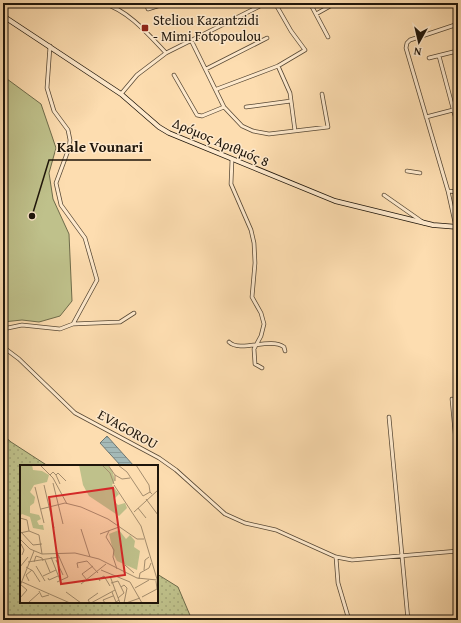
<svg xmlns="http://www.w3.org/2000/svg" width="461" height="623" font-family="'Gentium Book Plus',serif">
  <style>
    .grass { fill: url(#grass-dots); stroke: #6e6b4a }
    .park { fill: #bfc18b; stroke: #6e6b4a }
    .water { fill: url(#water-rules); stroke: #6e7772 }
    .lines { fill: none; stroke-linecap: round; stroke-linejoin: round }
    .street-casing { stroke: #564734; stroke-width: 4.5 }
    .secondary-casing { stroke: #1e150a; stroke-width: 5.5 }
    .street { stroke: #fee9cc; stroke-width: 3 }
    .secondary { stroke: #fee9cc; stroke-width: 4 }
    .poi-dot { fill: #8f2418; stroke: #fee9cc; stroke-width: 1.5 }
    .labels { text-anchor: middle; stroke-width: 3; stroke-linejoin: round; paint-order: stroke }
    .poi-label { font-size: 14px; fill: #1e150a; stroke: #fee9cc; text-anchor: start }
    .street-label { font-size: 14px; fill: #1e150a; stroke: #fee9cc }
    .inset-road { fill: none; stroke: #a48d6e; stroke-width: 1 }
    .view { fill: #d62828; fill-opacity: 0.15; stroke: #d62828; stroke-width: 2 }
    .inset-edge { fill: none; stroke: #1e150a; stroke-width: 2 }
    .leader { fill: none; stroke: #1e150a; stroke-width: 1.5 }
    .callout-dot { fill: #1e150a; stroke: #fee9cc; stroke-width: 1.5 }
    .callout-label { font-size: 15px; text-anchor: middle; font-weight: bold; fill: #1e150a; stroke: #fee9cc; stroke-width: 3; stroke-linejoin: round; paint-order: stroke }
  </style>
  <defs>
    <pattern id="grass-dots" width="8" height="8" patternUnits="userSpaceOnUse"><rect width="8" height="8" fill="#bfc18b"/><path d="M2 2h.1M6 6h.1" fill="none" stroke="#a4a577" stroke-width="1.8" stroke-linecap="round"/></pattern>
    <pattern id="water-rules" width="6" height="5" patternUnits="userSpaceOnUse"><rect width="6" height="5" fill="#a4b9b7"/><path d="M0 2.5h6" fill="none" stroke="#8d9e9c"/></pattern>
  </defs>
  <rect width="100%" height="100%" fill="#fdddb0"/>
  <filter id="stains"><feTurbulence type="fractalNoise" baseFrequency=".005" numOctaves="4"/><feColorMatrix values="0 0 0 0 .2 0 0 0 0 .09 0 0 0 0 .02 0 0 0 .5 -.17"/></filter>
  <radialGradient id="worn" r=".72"><stop offset=".6" stop-color="#630" stop-opacity="0"/><stop offset="1" stop-color="#630" stop-opacity=".3"/></radialGradient>
  <path class="grass" d="M3,435L11,442L48,466H21V602H157V574L178,587L192,620H3Z"/>
  <path class="park" d="M3,76L41,104L56,148L49,173L53,199L69,234L72,301L60,316L39,322L22,320L3,322Z"/>
  <path class="water" d="M107,436L134,466H121L100,443Z"/>
  <g class="lines">
    <defs>
      <path id="street" d="M103,3C129,11 148,34 166,53
        M146,3L148,9L167,3
        M310,3L328,37
        M316,14L332,5
        M191,40L224,107L242,126L253,131L269,134L328,127L322,94
        M50,46L47,88L54,111L68,130L70,140L69,148L56,183L61,205L85,238L97,280L73,324
        M439,56L458,127
        M429,58L453,52
        M278,66L290,93L295,131
        M206,69L267,38
        M174,75L197,115L202,116L224,107
        M217,89L278,66L305,50L291,31L275,3
        M121,94L137,75L166,53L266,3
        M246,107L291,101
        M426,117L453,110
        M232,159L231,184L251,230L254,243L255,263L252,297L261,313L264,324L261,336L254,349L255,364L262,368
        M407,171L420,173
        M448,191L458,192
        M384,195L424,223
        M456,227L448,191L406,48L407,43L410,40L458,24
        M3,329L22,325L60,329L73,324L120,322L134,313
        M229,342C240,353 270,337 284,347L285,351
        M3,347L19,359L75,413L159,458L176,470L225,514L245,523L276,530L336,557L352,560L458,551
        M452,399L458,464
        M389,417L408,620
        M336,557L338,583L349,620"/>
      <path id="secondary" d="M3,16L121,94L159,127L169,133L335,201L433,225L458,227"/>
    </defs>
    <use href="#street" class="street-casing"/>
    <use href="#secondary" class="secondary-casing"/>
    <use href="#street" class="street"/>
    <use href="#secondary" class="secondary"/>
  </g>
  <rect class="poi-dot" x="141" y="24" width="8" height="8" rx="2"/>
  <g class="labels">
    <g class="poi-label">
      <text x="153" y="25">Steliou Kazantzidi<tspan x="153" dy="16">- Mimi Fotopoulou</tspan></text>
    </g>
    <g class="street-label">
      <text transform="translate(221 142) rotate(23)" y="5">Δρόμος Αριθμός 8</text>
      <text transform="translate(128 429) rotate(29)" y="5">EVAGOROU</text>
    </g>
  </g>
  <g transform="translate(20 465)">
    <rect width="138" height="138" fill="#fdddb0"/>
    <path d="M0,0H12L13,5L22,6L29,10L27,17L14,20L10,27L15,32L14,38L10,41V48L19,50L21,54L17,56L19,60H23L24,65L13,63L10,52L2,49L0,51ZM59,0H87L92,5L95,15L92,20L99,29L94,34L95,37L98,40L105,38L107,43L99,51L69,31L63,20Z" fill="#bfc18b"/>
    <path d="M99,65L106,74L110,70L115,76L114,82L120,86L117,105L97,96L94,90L89,69Z" fill="#bfc18b"/>
    <path class="inset-road" d="M88,0L95,10V16M98,0L107,7L123,31L130,27L132,29M116,0L129,20L130,27M21,1L33,13L47,39M83,1L90,8L94,19M30,10L33,7L36,10L40,19M36,10L38,8L46,16M95,10L102,14L110,13M33,18L43,59M24,20L34,63M94,20L121,61L137,114M15,22L24,58M126,34L138,50M118,43L126,53M21,44L45,38L61,42L88,54L117,74H124M114,47L138,25M0,53L7,55L9,66M61,64L70,92M89,66L86,72L94,85L93,92L97,104M1,67L13,80L22,79M0,68L9,66L19,70L22,89M80,69L99,62M0,74L10,84L22,89L55,88L79,94L117,113L137,115M1,79L4,85L2,90M37,87L48,112L37,117M31,92L40,115M25,95L30,107M36,95L43,110M8,97L39,92M14,97L16,91L22,93L23,96M105,100L114,108M16,101L25,116M0,102L8,92M6,102L13,106L20,117M58,103L57,98L67,96L78,108M81,105L110,117L122,138M124,105L125,95L129,92M23,111L36,105M90,111L100,138M28,113L29,115L38,111M119,114L120,108L129,103L131,98M67,115L62,109L73,101M0,116L50,138M9,116L6,110L12,105M80,116L79,114L84,111L90,121M91,118L98,116L104,128L98,133M61,119L86,99M0,121L14,86M101,122L104,120L107,123L104,138M115,123L129,115M19,126L22,132L29,130M46,127L61,138M92,127L96,137L99,135M122,132L137,124L136,116M0,133L7,125L0,119M9,137L19,128M70,138L68,135L78,128M71,138L95,125M85,138L83,135L93,131M106,138L120,133"/>
    <path class="view" d="M93,23L105,110L41,119L29,32Z"/>
    <rect width="138" height="138" class="inset-edge"/>
  </g>
  <path class="leader" d="M32 216L49 160H151"/>
  <circle class="callout-dot" cx="32" cy="216" r="4"/>
  <g class="callout-label">
    <text x="100" y="152">Kale Vounari</text>
  </g>
  <rect width="461" height="623" fill="none" stroke="#fdddb0" stroke-width="16"/>
  <rect x="4" y="4" width="453" height="615" fill="none" stroke="#1e150a" stroke-width="2"/>
  <rect x="8" y="8" width="445" height="607" fill="none" stroke="#1e150a"/>
  <g transform="translate(419 42) rotate(188)" stroke="#fee9cc" stroke-width="3" paint-order="stroke">
  <path d="M0-3L7 15L0 10L-7 15Z" fill="#1e150a"/>
  <text y="-6" font-size="11" font-weight="bold" text-anchor="middle" fill="#1e150a">N</text>
  </g>
  <rect width="100%" height="100%" filter="url(#stains)"/>
  <rect width="100%" height="100%" fill="url(#worn)"/>
</svg>
